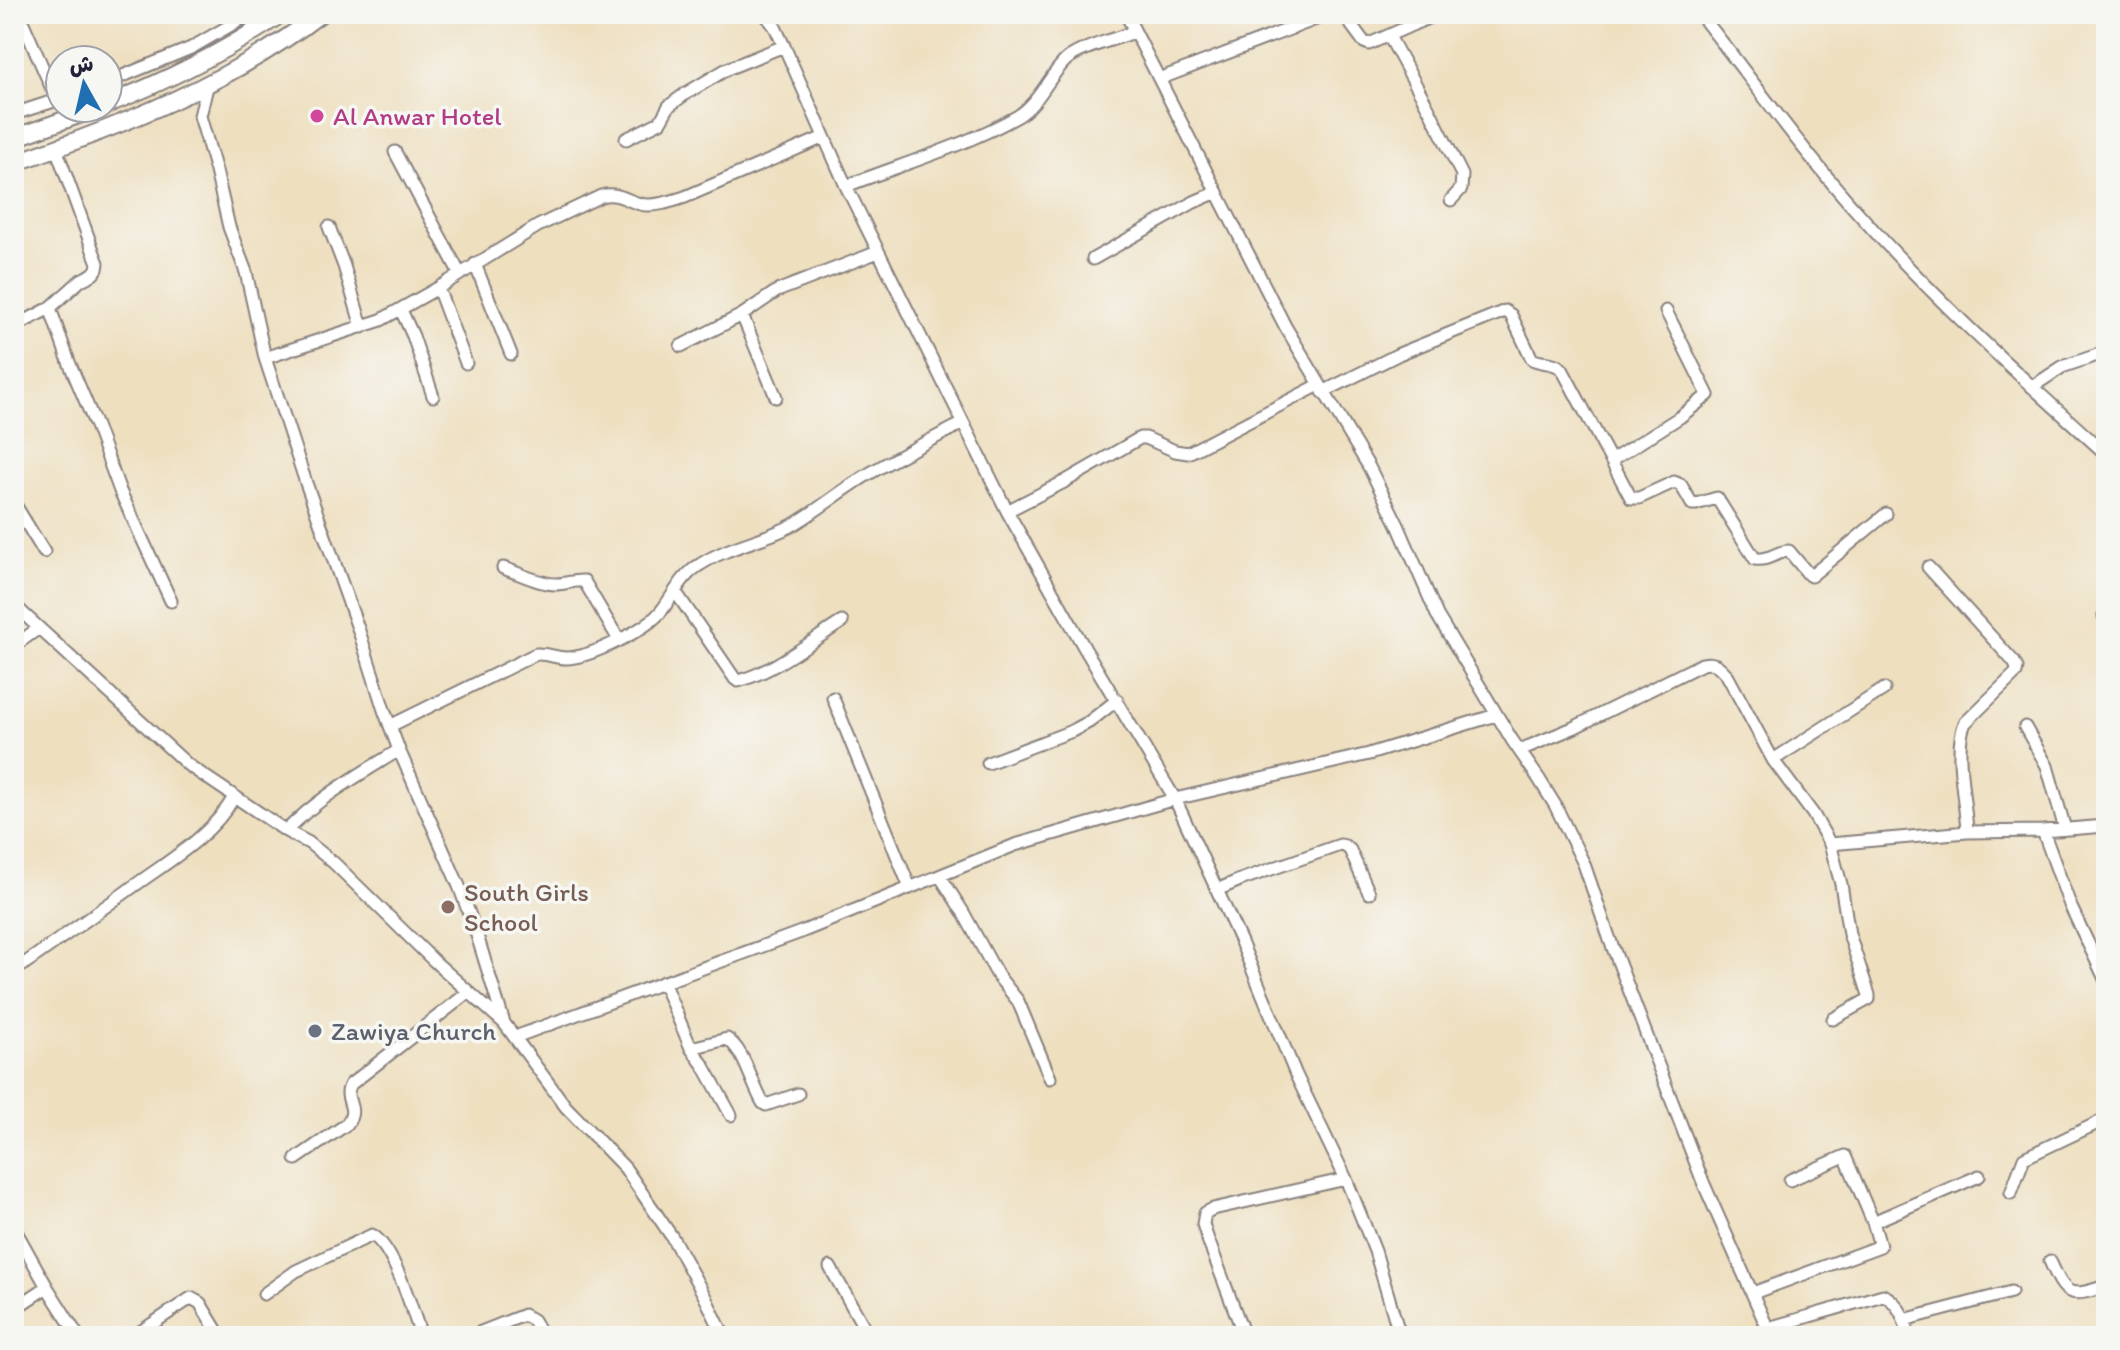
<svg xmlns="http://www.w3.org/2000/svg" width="2120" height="1350" font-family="Itim,'Playpen Sans Arabic',sans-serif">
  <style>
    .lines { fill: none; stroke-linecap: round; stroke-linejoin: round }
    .minor-casing { stroke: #88807d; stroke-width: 15 }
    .highway-casing { stroke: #88807d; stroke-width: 20 }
    .minor { stroke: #fff; stroke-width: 11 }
    .highway { stroke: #fff; stroke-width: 16 }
    .hotel-dot { fill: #d1479c; stroke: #f6f6f2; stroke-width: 3 }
    .education-dot { fill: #8d6e63; stroke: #f6f6f2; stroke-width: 3 }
    .worship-dot { fill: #6b7280; stroke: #f6f6f2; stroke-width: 3 }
    .labels { text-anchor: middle; stroke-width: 7; stroke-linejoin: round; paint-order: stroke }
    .hotel-label { font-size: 26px; fill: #b23c85; stroke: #f6f6f2; text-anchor: start }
    .education-label { font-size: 26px; fill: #785e54; stroke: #f6f6f2; text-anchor: start }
    .worship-label { font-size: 26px; fill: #5b616d; stroke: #f6f6f2; text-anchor: start }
  </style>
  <rect width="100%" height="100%" fill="#f6f6f2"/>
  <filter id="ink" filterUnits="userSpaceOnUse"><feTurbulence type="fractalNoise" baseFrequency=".0125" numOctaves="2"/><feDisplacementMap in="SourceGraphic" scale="16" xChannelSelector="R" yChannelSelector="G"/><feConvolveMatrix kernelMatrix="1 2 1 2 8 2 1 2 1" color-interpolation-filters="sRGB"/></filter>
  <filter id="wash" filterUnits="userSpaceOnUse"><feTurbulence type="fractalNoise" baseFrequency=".006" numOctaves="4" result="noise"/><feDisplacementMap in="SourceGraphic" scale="32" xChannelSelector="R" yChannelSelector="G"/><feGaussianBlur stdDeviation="1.8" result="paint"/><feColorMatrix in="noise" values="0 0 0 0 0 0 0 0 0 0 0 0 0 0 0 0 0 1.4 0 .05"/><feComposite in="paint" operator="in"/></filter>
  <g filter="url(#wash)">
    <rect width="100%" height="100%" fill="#eedfbf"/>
  </g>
  <g filter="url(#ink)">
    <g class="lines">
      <defs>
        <path id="minor" d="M19,14L57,100
          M765,14L775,27L784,46L846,186L1007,511L1085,649L1175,799L1241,942L1296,1075L1346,1179L1375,1251L1400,1336
          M1126,14L1285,326L1369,467L1398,525L1437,615L1512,740L1539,779L1555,805L1584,864L1610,940L1703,1182L1771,1336
          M1340,14L1344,15L1364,42L1369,44L1437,14
          M1700,14C1753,81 1803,152 1860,215C1936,301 2021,377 2106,454
          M1389,36L1429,109L1462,175L1461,189L1451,200
          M1159,79L1329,14
          M108,82L191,48L250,14
          M208,83L200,116L216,171L229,227L246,272L265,358L306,483L359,631L384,710L399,750L459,886L476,932L504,1023
          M14,114L60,99
          M626,139L660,122L669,106L685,94L727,69L784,46
          M395,152L460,274
          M846,186C903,164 965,146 1018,116C1040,102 1048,77 1066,60C1079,48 1116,39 1134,32
          M14,223L17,250L14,261
          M329,227L344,266L362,327
          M1093,259L1194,202L1217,192
          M475,264L511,354
          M438,288L466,363
          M50,308L69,362L96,426L120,491L171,601
          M401,310L413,336L433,396
          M742,315L776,397
          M14,327L50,308L81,280L93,274L97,269L98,263L94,253L56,148
          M681,346L742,315L777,291L878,252
          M265,358L381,320L438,288L538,226L601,196C620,191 628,203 646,205C659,206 672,201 685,197L824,137
          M2032,387L2062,367L2106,352
          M1323,392L1399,354L1505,311L1511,315L1532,359C1541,364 1554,361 1562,369L1631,498H1639L1674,482L1681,485L1692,504H1696L1717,498L1755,559C1769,561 1777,551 1789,551L1809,575L1811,576L1886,514
          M1612,460L1680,417L1708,395L1666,311
          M14,503L44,552
          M1007,511L1064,482L1140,438H1146L1175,451L1188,453L1319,385
          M1928,567L2014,662L2017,668L2016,673L1965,723C1953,749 1966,802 1967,832
          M503,568C519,573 539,584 556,584C566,584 574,580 584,581L619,640
          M675,591L735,679L738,681C773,672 811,641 842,622
          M14,605L188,765L286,831L309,843L334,863L433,960L504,1023L566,1107L625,1168L672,1237L704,1295L724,1336
          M2104,616L2106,621
          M14,646L39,628
          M833,698L910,888
          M390,726L536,654C547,653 555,658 566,658C590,658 648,629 662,610C675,593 682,575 701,564C729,546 762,541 791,526C819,510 844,488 872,472C902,454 933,439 963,423
          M2025,727L2047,766L2065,829
          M1520,750L1573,728L1702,664C1715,661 1719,666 1727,675L1773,760L1813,814L1830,844L1967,832L2043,831L2106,826
          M1773,760L1884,689
          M988,763L1072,731L1089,722L1117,700
          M286,831C319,797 359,775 399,750
          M2043,831L2070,905L2106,981
          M1830,844L1841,884L1849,934L1869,995V999L1833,1019
          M940,876L963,912L998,976L1018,1001L1050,1078
          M1217,890L1240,880L1340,845L1345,846L1350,850L1369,893
          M14,971C54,943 94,915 134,886C170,860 212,836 234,797
          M663,982L691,1048L704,1066L731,1115
          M515,1037L801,932L1015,845L1175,799L1369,754L1496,715
          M691,1048L727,1039C744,1049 752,1085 763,1103L766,1105L798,1094
          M296,1159L347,1124C360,1106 341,1100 351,1084L469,992
          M1790,1180L1845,1156L1873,1222
          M2011,1193L2024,1158L2106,1119
          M14,1228L47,1287
          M2050,1261C2066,1297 2069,1298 2106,1286
          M830,1267L869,1336
          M1753,1293L1880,1246L1873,1222L1979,1176
          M264,1294L296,1271L372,1235C394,1247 413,1312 421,1336
          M14,1309L47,1287L78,1336
          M1904,1320L2011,1292
          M1768,1328L1883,1295C1899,1302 1905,1320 1909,1336
          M1244,1335L1207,1237L1203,1224L1205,1213L1213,1209L1346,1179
          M134,1336L191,1298L200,1303L220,1336
          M471,1336L524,1315L533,1320L542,1336"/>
        <path id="highway" d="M108,104C169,80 226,51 281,14
          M14,138L98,108
          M14,163C121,126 230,83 320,14"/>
      </defs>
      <use href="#minor" class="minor-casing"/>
      <use href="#highway" class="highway-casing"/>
      <use href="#minor" class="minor"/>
      <use href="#highway" class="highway"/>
    </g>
  </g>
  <circle class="hotel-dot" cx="317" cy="116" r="8"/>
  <circle class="education-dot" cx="448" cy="907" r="8"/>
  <circle class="worship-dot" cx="315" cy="1031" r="8"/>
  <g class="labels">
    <g class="hotel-label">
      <text x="333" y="125">Al Anwar Hotel</text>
    </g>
    <g class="education-label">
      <text x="464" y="901">South Girls<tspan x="464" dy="30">School</tspan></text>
    </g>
    <g class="worship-label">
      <text x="331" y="1040">Zawiya Church</text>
    </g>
  </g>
  <rect width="2120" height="1350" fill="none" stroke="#f6f6f2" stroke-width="48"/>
  <g transform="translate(84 84) rotate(352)"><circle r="38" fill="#f6f6f2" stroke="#a1a1a9" stroke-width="2"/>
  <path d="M0-6L14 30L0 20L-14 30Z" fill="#1f6fb2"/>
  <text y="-12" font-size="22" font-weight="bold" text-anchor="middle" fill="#22223b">ش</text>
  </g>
</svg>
